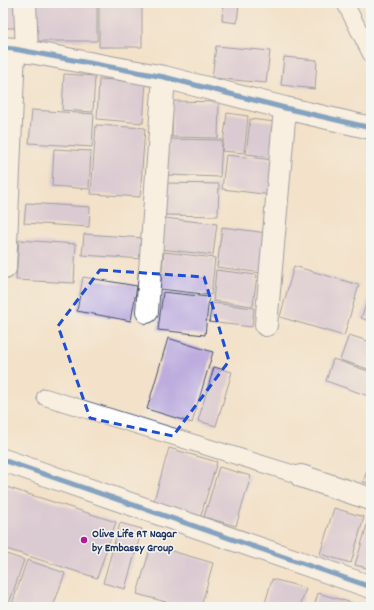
<svg xmlns="http://www.w3.org/2000/svg" width="374" height="610" font-family="Dekko,sans-serif">
  <style>
    .building { fill: #bdadde }
    .lines { fill: none; stroke-linecap: round; stroke-linejoin: round }
    .lane-casing { stroke: #3b4a6e; stroke-width: 18 }
    .street-casing { stroke: #3b4a6e; stroke-width: 24 }
    .lane { stroke: #fff; stroke-width: 16 }
    .street { stroke: #fff; stroke-width: 22 }
    .cycleway-casing { stroke: #f6f6f2; stroke-width: 8 }
    .cycleway { stroke: #0057b8; stroke-width: 5 }
    .marked { fill: none; stroke: #1d4ed8; stroke-width: 3; stroke-dasharray: 8 5; stroke-linejoin: round }
    .poi-dot { fill: #b5179e; stroke: #f6f6f2; stroke-width: 1.5 }
    .labels { text-anchor: middle; stroke-width: 3; stroke-linejoin: round; paint-order: stroke }
    .poi-label { font-size: 12px; font-weight: bold; fill: #1b2f5e; stroke: #f6f6f2; text-anchor: start }
  </style>
  <rect width="100%" height="100%" fill="#f6f6f2"/>
  <filter id="ink" filterUnits="userSpaceOnUse"><feTurbulence type="fractalNoise" baseFrequency=".025" numOctaves="2"/><feDisplacementMap in="SourceGraphic" scale="8" xChannelSelector="R" yChannelSelector="G"/><feConvolveMatrix kernelMatrix="1 2 1 2 8 2 1 2 1" color-interpolation-filters="sRGB"/></filter>
  <filter id="wash" filterUnits="userSpaceOnUse"><feTurbulence type="fractalNoise" baseFrequency=".012" numOctaves="4" result="noise"/><feDisplacementMap in="SourceGraphic" scale="16" xChannelSelector="R" yChannelSelector="G"/><feGaussianBlur stdDeviation="0.9" result="paint"/><feColorMatrix in="noise" values="0 0 0 0 0 0 0 0 0 0 0 0 0 0 0 0 0 1.4 0 .05"/><feComposite in="paint" operator="in"/></filter>
  <g filter="url(#wash)">
    <rect width="100%" height="100%" fill="#f3e1c9"/>
    <g id="blocks">
      <path class="building" d="M3,3H17V28H3Z
        M36,3H97V41H36Z
        M99,3H142V47H99Z
        M223,3H239L237,23L222,21Z
        M216,46L270,51L266,83L212,78Z
        M284,57L317,60L315,89L281,85Z
        M64,74L95,76L93,112L62,110Z
        M99,79L146,82L143,123L97,119Z
        M173,101L219,102L218,138L172,137Z
        M32,110L94,114L92,147L29,143Z
        M227,113L248,116L244,153L222,151Z
        M250,119L275,122L271,157L246,154Z
        M96,125L145,128L140,197L91,194Z
        M168,139L222,140L220,177L167,175Z
        M54,149L91,151L89,189L52,186Z
        M226,155L275,160L271,195L222,189Z
        M166,183L219,184L218,216L165,215Z
        M26,203L90,207L89,227L24,223Z
        M164,218L217,224L213,255L160,249Z
        M222,227L267,233L262,273L217,267Z
        M84,234L144,238L143,259L82,255Z
        M19,240L76,244L74,283L16,280Z
        M164,252L215,258L211,295L160,289Z
        M294,266L359,285L344,336L280,317Z
        M216,270L257,275L253,306L213,301Z
        M83,277L137,286L131,321L77,311Z
        M163,292L209,297L205,335L158,330Z
        M371,292V322L361,318Z
        M212,303L254,308L252,327L209,322Z
        M349,335L371,342V370L340,360Z
        M168,338L213,352L192,423L147,409Z
        M333,359L371,372V397L326,381Z
        M214,367L232,372L216,426L198,421Z
        M169,448L217,462L200,518L153,504Z
        M371,459V484L363,482Z
        M219,467L251,476L236,526L204,517Z
        M3,486L116,522L97,578L3,548Z
        M334,508L364,517L351,563L320,554Z
        M370,515L371,516V569L355,565Z
        M120,523L142,529L125,589L103,583Z
        M151,545L213,563L201,607H184L137,594Z
        M3,553L24,560L8,607H3Z
        M27,560L65,573L53,607H11Z
        M272,579L306,588L300,607H264Z
        M318,593L366,607H314Z"/>
    </g>
  </g>
  <g filter="url(#ink)">
    <use href="#blocks" fill-opacity="0" stroke="#3b4a6e" stroke-width="1"/>
    <g class="lines">
      <defs>
        <path id="lane" d="M345,3L371,54
          M45,397L301,476"/>
        <path id="street" d="M25,3L27,52
          M3,48L14,49L164,77L285,108L371,128
          M5,268L14,49
          M147,312L164,77
          M266,325L285,108
          M3,460L371,587
          M301,476L371,499"/>
      </defs>
      <use href="#lane" class="lane-casing"/>
      <use href="#street" class="street-casing"/>
      <use href="#lane" class="lane"/>
      <use href="#street" class="street"/>
      <defs>
        <path id="cycleway" d="M3,48L14,49L164,77L285,108L371,128
          M3,460L371,587"/>
      </defs>
      <use href="#cycleway" class="cycleway-casing"/>
      <use href="#cycleway" class="cycleway"/>
    </g>
  </g>
  <path d="M0 0H374V610H0ZM100,270L204,277L229,361L173,436L90,418L58,326Z" fill="#f3e1c9" fill-opacity=".55" fill-rule="evenodd"/>
  <path class="marked" d="M100,270L204,277L229,361L173,436L90,418L58,326Z"/>
  <circle class="poi-dot" cx="84" cy="540" r="4"/>
  <g class="labels">
    <g class="poi-label">
      <text x="92" y="537">Olive Life RT Nagar<tspan x="92" dy="14">by Embassy Group</tspan></text>
    </g>
  </g>
  <rect width="374" height="610" fill="none" stroke="#f6f6f2" stroke-width="16"/>
</svg>
